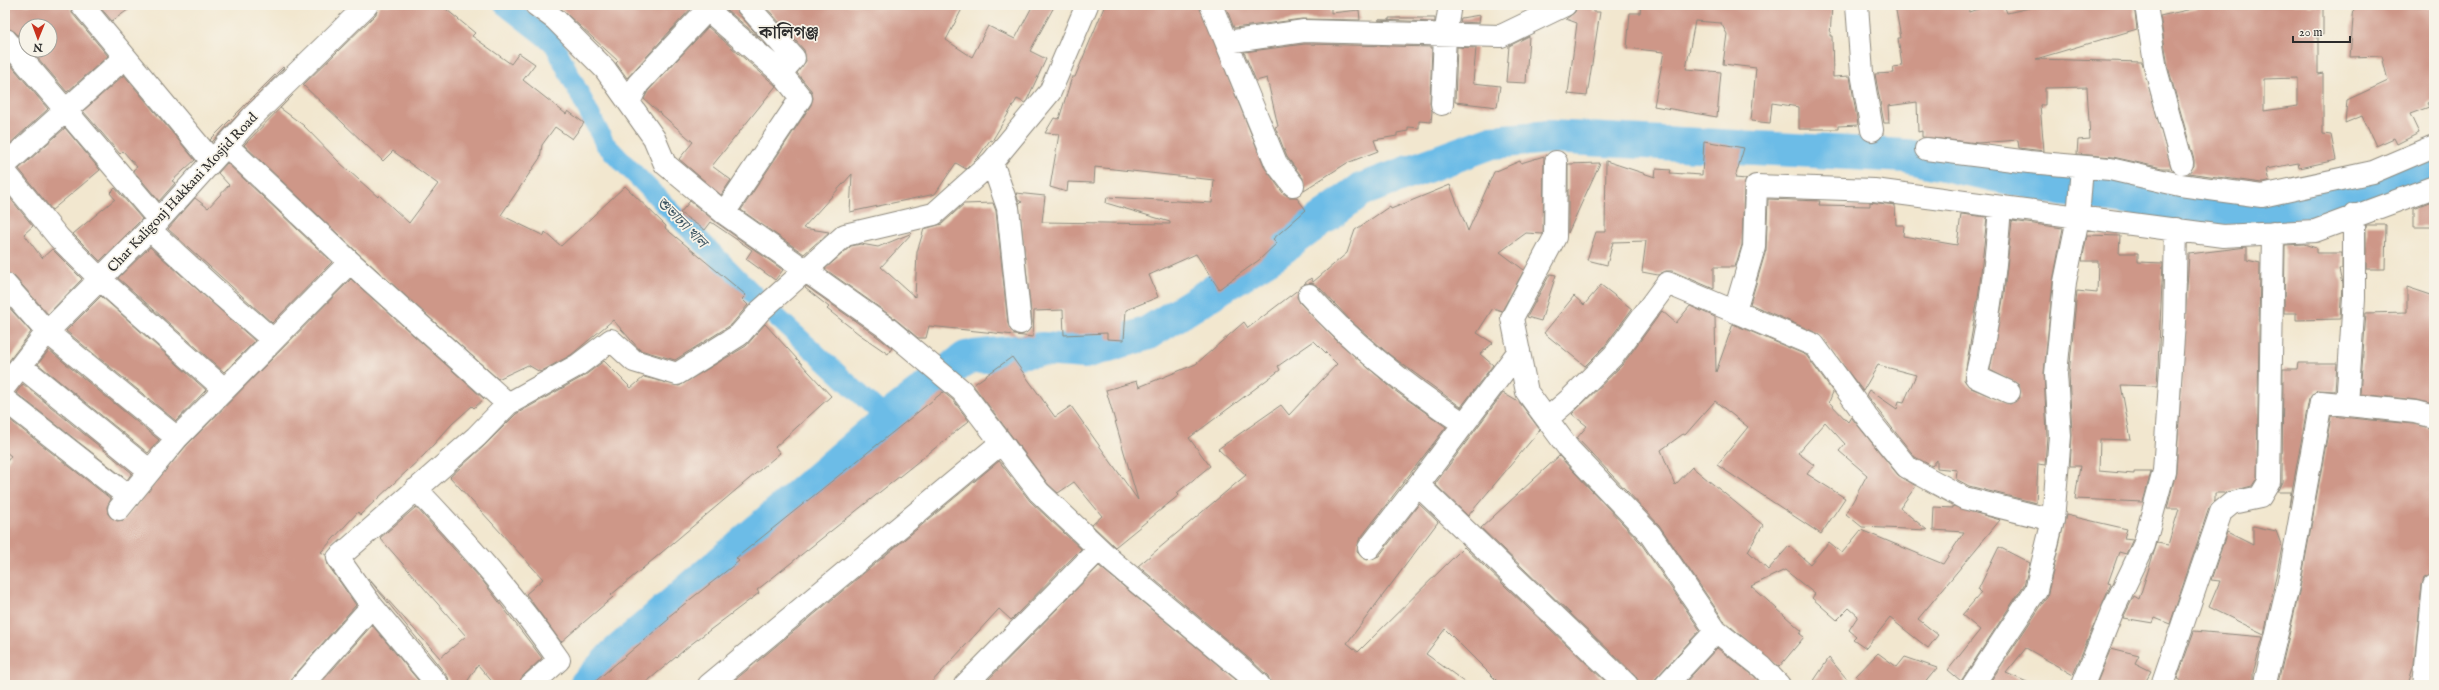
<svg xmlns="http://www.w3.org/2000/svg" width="2439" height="690" font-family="'IM FELL English','Noto Serif Bengali',serif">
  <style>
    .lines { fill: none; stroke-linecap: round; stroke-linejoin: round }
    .canal { stroke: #6cbce7; stroke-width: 20 }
    .river { stroke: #6cbce7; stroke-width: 34 }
    .building { fill: #ce9788; fill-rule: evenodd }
    .minor-casing { stroke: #8e897d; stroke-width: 24 }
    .minor { stroke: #fff; stroke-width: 22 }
    .labels { text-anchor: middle; stroke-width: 3.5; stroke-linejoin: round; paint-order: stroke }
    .street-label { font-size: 14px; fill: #2b2b2b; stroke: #f7f3e8 }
    .water-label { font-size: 15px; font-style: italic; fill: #3e5663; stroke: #f7f3e8 }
    .district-label { font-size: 18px; font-weight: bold; fill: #2b2b2b; stroke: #f7f3e8 }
  </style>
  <rect width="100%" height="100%" fill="#f7f3e8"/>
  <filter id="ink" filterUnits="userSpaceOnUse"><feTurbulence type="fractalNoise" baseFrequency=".025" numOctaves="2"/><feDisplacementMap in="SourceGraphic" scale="8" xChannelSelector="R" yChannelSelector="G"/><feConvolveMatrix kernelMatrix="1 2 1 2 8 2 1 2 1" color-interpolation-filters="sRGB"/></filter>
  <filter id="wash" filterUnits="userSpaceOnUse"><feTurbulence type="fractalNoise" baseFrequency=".012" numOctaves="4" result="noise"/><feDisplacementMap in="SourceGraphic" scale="16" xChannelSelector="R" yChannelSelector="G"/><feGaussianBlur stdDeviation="0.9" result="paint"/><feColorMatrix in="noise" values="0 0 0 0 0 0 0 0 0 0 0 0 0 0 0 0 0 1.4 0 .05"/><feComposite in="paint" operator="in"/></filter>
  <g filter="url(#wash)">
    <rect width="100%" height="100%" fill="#f2e7cf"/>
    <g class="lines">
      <path class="canal" d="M504,5L554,44L605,144L768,309L887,419"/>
      <path class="river" d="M586,685L614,655L887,419L966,358L1042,349L1085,352L1146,334L1275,253L1361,190L1492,142L1550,137L1906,156L2066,190L2203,209L2277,207L2382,183L2434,167"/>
    </g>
    <g id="blocks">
      <path class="building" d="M5,5H70L72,13L108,56L67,92L31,50H50V26H26V44L15,32L5,28Z
        M98,5H135L112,21Z
        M379,5H441L475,33L472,36L511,64L519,53L535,64L523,80L566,114L568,111L584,123L572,139L555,127L542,145L540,158L501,215L544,236L545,232L561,246L625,186L666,226L665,228L746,295L742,299L748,305L731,325L675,360L640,350L613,320L571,355L540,372L528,365L498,379L358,253L244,145L293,95L280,108L303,125L339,162L378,197L379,195L409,223L438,184L393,151L383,161L303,85L376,14Z
        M557,5H694L627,78L616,63L618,61Z
        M721,5H735L738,13L760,38Z
        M764,5H964L946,40L972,57L988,26L1015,39L1033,5H1055L1030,51L1046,59L1027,100L1025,103L1017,99L992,141L990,140L979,156L966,169L956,163L935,194L850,212L852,174L803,228L829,232L804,254L741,210L811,105L813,98L811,90L797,73L806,61L804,50Z
        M1105,5H1199L1265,168L1283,193L1289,197H1296L1306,210L1273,239L1277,243L1259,260L1219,289L1196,254L1149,275L1158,297L1126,310L1124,340L1107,339V333L1064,335L1063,310L1034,311L1033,337L929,326L926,338H918L894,318L825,269L851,246L861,244L878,247L912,233L881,267L915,297L917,252L924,229L942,224L964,204L993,203L996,211L1008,324L1015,334L1022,335L1031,328L1032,322L1019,203L1022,202L1018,200L1016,193L1045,196L1042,222L1170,224V222L1106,203L1107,197L1212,203L1214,180L1095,167L1094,183L1068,182L1067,192L1050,187L1059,134L1045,133L1054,118L1059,119L1072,77H1075Z
        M1225,5H1331V13L1359,10L1360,20L1302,19L1234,28Z
        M1577,5H1593V12H1600L1587,96L1568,94L1577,23L1566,19L1575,12Z
        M1641,5H1832L1830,36H1832L1833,77L1850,76L1858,125L1838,126V129H1799V107L1772,103L1770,123L1751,121L1756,68L1723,64L1727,34L1721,23L1695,21L1686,69L1721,72L1717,117L1654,106L1664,52L1627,48L1630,13H1640Z
        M1895,5H1968L1969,12L1989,5H2004L2007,13L2038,6L2134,5L2137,29L2036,59L2142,62L2172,170L2170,168H2162L2113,157L2077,154L2078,140L2090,139L2087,87L2045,88V105H2040L2044,151L2019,148L2018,140L1978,143L1922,137V131L1918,132L1917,102L1888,106L1889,123H1884L1875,74L1894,73L1893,67L1902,66L1898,38H1901Z
        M2210,5H2323V35H2318V74L2323,73V134L2331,135L2336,160L2299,168L2298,163L2266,169L2269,182L2262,183L2188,173L2194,166V160L2168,67L2160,16ZM2298,78V106L2264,111V79Z
        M2354,5L2434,7V100L2427,103L2429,107L2410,114L2419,133L2397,144L2394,138L2376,146L2362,116L2345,123L2347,100L2388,81L2382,56L2350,57Z
        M1480,15L1479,23L1460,22L1461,18Z
        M1389,18H1435V22L1378,20H1389Z
        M708,27L776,86L712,166L731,180L721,195L679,159L693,142L644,99L648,91Z
        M1529,36L1526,83L1506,82L1509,46Z
        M1305,44L1432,47L1430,103L1432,111L1431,122L1419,121V128L1408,127V131L1397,133V136L1374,140L1378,151L1347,163L1304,190L1303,178L1287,157L1275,127L1278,126L1267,78L1256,81L1244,52Z
        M1457,47L1476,48L1473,83L1500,86L1497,107L1455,102Z
        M5,58L48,109L5,148Z
        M283,67L284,68L212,142L210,140Z
        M124,75L195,160L172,181L175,183L159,201L133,170L137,167L123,151L120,154L83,111Z
        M65,128L100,170L52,210L19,169Z
        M1704,141L1744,148L1735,178L1746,179L1744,186L1742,245L1735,267H1714V289L1672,271H1666L1658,275L1642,272L1646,241L1613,242L1607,265L1587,260L1596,232H1605L1606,161L1655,177L1656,169L1671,170L1670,173L1702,175Z
        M1544,156L1543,234L1526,233L1500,252L1524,270L1502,311L1493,308L1477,333L1493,343L1480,354L1493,365L1461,407L1390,355L1352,322L1318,286L1312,283L1304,284L1311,278L1313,282L1347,253L1355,230L1390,206L1391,209L1450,185L1468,231L1494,172L1520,161L1521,163Z
        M227,163L332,262L272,323L168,229L195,198L208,208L229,185L218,173Z
        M1600,163L1568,233V164Z
        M115,188L142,219L100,261L73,234L115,199L110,193Z
        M5,192L33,226L24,234L42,258L52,249L82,279L48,314L14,276L5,272Z
        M1768,199L1820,201L1819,205L1870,206V202L1895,205L1896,225H1904L1903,236L1957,245L1961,214L1987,217L1979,291L1964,380L1971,388L2010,404L2020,398L2019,385L1990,370L2004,294L2012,221L2063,228L2053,281L2044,373L2047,436L2045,465L2038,464L2036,503L1969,486L1956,479L1957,470L1937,468V460L1932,466L1915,457L1866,395L1869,390L1897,409L1899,401L1904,402L1916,375L1878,365L1863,391L1819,334L1750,304L1766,250Z
        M2434,200V227H2414V208Z
        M690,201L717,223L783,270L775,280L746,259L752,250L711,222L705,230L680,213Z
        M2366,225H2386L2385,269H2366Z
        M2087,235L2120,236L2119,253H2138V262L2163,263L2157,386L2121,385L2131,440L2100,439L2099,471L2134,474V472H2151L2143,502L2075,499L2080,466H2070L2072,435L2069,374L2077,291L2097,293L2098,261H2082Z
        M2304,244L2316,248V253H2342V269H2339L2342,284L2340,319L2296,320V313H2284L2285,245Z
        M150,247L255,341L224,372L118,278Z
        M2247,247V260L2260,263L2257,478L2252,486L2225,493H2215V501L2209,508L2170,624L2155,618L2153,623L2123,618L2134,596L2139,599L2157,543L2168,545L2179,509H2167L2176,472L2189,254Z
        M1550,274L1556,275L1541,321L1527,317Z
        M351,279L484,399L474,408L472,406L452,424L424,455L360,515L358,512L321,552L326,555L328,565L356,605L293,677L290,685H5V464L11,456L5,451V416L111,499L107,507L108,514L117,521L124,520L186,446Z
        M1601,285L1632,309L1604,347L1585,366L1544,333L1574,296L1584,305Z
        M806,286L879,338L892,348L888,354L859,334L827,309L829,307L805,288Z
        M2407,287L2434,296L2433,404L2416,400L2360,394L2366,313L2407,312Z
        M1299,289L1297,297L1300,303L1336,340L1394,390L1446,427L1359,540L1357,552L1367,560L1379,556L1419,504L1438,522L1347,643L1358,652L1464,547L1609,685H1501L1445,629L1426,654L1469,685H1271L1268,676L1252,661L1138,566L1246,475L1218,449L1281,405L1289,415L1337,364L1314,341L1278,366L1280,370L1189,438L1210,466L1177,493L1179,495L1115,547L1092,525L1102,516L1074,482L1058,493L1048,484L973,385L1012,357L1055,417L1071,406L1138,500L1106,390L1137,381L1139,387L1196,364L1244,322L1248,328Z
        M101,296L206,390L176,421L66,331Z
        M5,303L31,332L5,366Z
        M1690,306L1715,317L1716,372L1733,324L1806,355L1833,392L1829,402L1848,422L1851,417L1898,475L1916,486L1900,508L1927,530L1862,527L1846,514L1867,475L1839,451L1845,444L1825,422L1798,453L1814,465L1807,474L1845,498L1821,534L1717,465L1748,427L1715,401L1685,435L1683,434L1661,450L1675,485L1692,467L1763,525L1748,551L1768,570L1789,546L1810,564L1829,542L1842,553L1861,530L1943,564L1964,532L1933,530L1934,507L1953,508V506L2000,520L1918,619L1938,635L1928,648L1890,618L1866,648L1853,639L1856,636L1849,630L1858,616L1849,608L1837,620L1812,598L1815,594L1785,570L1751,586L1802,631L1800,634L1804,637L1779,667L1725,622L1659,525L1577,438L1587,426L1572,414L1623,364L1662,311L1676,323Z
        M765,324L831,396L775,447L780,453L611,595L613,597L561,642L526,594L543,579L450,477L484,446L516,414L584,376L604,361L631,388L644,377L679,386L746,346Z
        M49,350L159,440L148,453L38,364Z
        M2298,363H2337L2335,391L2317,390L2309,399L2289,507L2291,492H2277L2282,482L2283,369H2297Z
        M23,384L132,473L127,480L16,393Z
        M943,392L953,400L969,421L757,590L759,593L690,645L643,685H591L669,619L668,617L739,561L736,558Z
        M1503,393L1520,403L1540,430L1468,516L1435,484Z
        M2331,416L2413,424L2434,429V574L2424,578L2422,585L2414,664L2408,685H2283L2278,683L2300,588Z
        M1559,456L1640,542L1700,630L1657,677L1654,685H1639L1636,676L1481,528Z
        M999,461L1030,501L1081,549L1011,620L999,609L929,685H729Z
        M416,507L482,580L542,658L523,676L519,685H495L478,665L465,685H450L448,677L368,578L440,658L466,636L380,538Z
        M2066,515L2127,529L2124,538L2133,539L2126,554L2119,552L2108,583L2111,584L2073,675L2026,648L2006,673L2034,685H1988L2047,597Z
        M2253,526L2276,531L2282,547L2264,634L2209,607L2220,581L2211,580L2227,532L2253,545Z
        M1999,547L2030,563L2024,585L1961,681L1948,670L1980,630L1962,615L1981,593L1978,590Z
        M1099,566L1235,679L1241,685H983Z
        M372,625L422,685H319Z
        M2194,631L2263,637L2253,673V685H2189L2177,679Z
        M1717,648L1754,676L1762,685H1683Z
        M2111,648L2139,655L2135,663L2151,671L2143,685H2096Z
        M1878,653L1897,667L1905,657L1937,668L1923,685H1869L1856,676Z
        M1829,658L1852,685H1811Z"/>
    </g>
  </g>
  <g filter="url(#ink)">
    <use href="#blocks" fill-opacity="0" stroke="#8e897d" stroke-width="1"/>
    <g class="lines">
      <defs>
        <path id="minor" d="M82,5L211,160
          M536,5L555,19L605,69L654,138L665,164L724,213L887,328L962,391L1039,492L1113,562L1243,670L1259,685
          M747,5L794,58L781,73
          M1211,5L1276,163L1293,185
          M1857,5L1862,73L1872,130
          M2146,5L2156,70L2182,163
          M6,40L159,220
          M1227,42L1304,31L1501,36L1565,5
          M629,102L638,84L705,12H710L781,73L801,98L724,213
          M1442,104L1445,35L1450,5
          M226,145L350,262L508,404
          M1926,149L2029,162L2110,169L2180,185L2262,196L2373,172L2434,146
          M992,162L1008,208L1020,323
          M1556,162L1555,237L1512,318L1527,392L1569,449L1650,534L1716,631L1762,667L1779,685
          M5,165L125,57
          M5,172L59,238L100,279L224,389
          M2000,207C1996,266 1990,319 1976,377L2009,392
          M149,229L220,294L273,340
          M5,284L47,332L177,438
          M1309,295C1353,345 1408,387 1464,424
          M1735,311L1754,247L1756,186L1874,190L2223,236L2315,231L2434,187
          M21,366L150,471
          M5,386L47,332L159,220L252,117L367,5
          M5,400L129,497
          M2347,405L2354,298V215
          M1547,419L1570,399L1614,355L1667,283L1814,345L1868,419L1907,467L1964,498L2053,520
          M1418,485L1519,351
          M416,489C468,543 517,599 559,660L531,685
          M119,509L177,438L350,262
          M1369,548L1418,485L1627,685
          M2265,683L2288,586L2321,402L2415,412L2434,417
          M302,685L372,606
          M438,685L372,606L338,558L476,437L508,404L578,365L611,340L634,361L677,374L739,335L760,311L845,235L934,214L992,162L1050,92L1087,5
          M709,685L1001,443
          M965,685L1099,549
          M1666,685L1716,631
          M1973,685L2036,590L2053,520L2060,436L2056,374L2065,282L2078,218L2082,167
          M2083,685L2113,610L2144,545L2164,471L2174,322L2176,229
          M2162,685L2221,512L2232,503L2260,497L2269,482L2273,233
          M2424,685L2434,586"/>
      </defs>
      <use href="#minor" class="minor-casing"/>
      <use href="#minor" class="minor"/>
    </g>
  </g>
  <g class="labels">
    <g class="street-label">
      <text transform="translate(182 192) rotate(-47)" y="5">Char Kaligonj Hakkani Mosjid Road</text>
    </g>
    <g class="water-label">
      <text transform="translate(682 222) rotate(45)" y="5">শুভাঢ্যা খাল</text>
    </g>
    <g class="district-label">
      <text x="789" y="38">কালিগঞ্জ</text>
    </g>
  </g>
  <rect width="2439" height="690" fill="none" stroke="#f7f3e8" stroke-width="20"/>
  <g transform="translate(38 38) rotate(181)"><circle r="19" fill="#f7f3e8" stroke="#a5a39c"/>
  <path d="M0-3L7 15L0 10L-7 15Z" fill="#c8321e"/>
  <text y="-6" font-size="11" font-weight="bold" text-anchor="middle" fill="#2b2b2b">N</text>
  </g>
  <path d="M2293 36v6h57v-6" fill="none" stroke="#2b2b2b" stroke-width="2"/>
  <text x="2299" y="36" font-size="12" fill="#2b2b2b" stroke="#f7f3e8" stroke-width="3" paint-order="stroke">20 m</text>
</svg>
